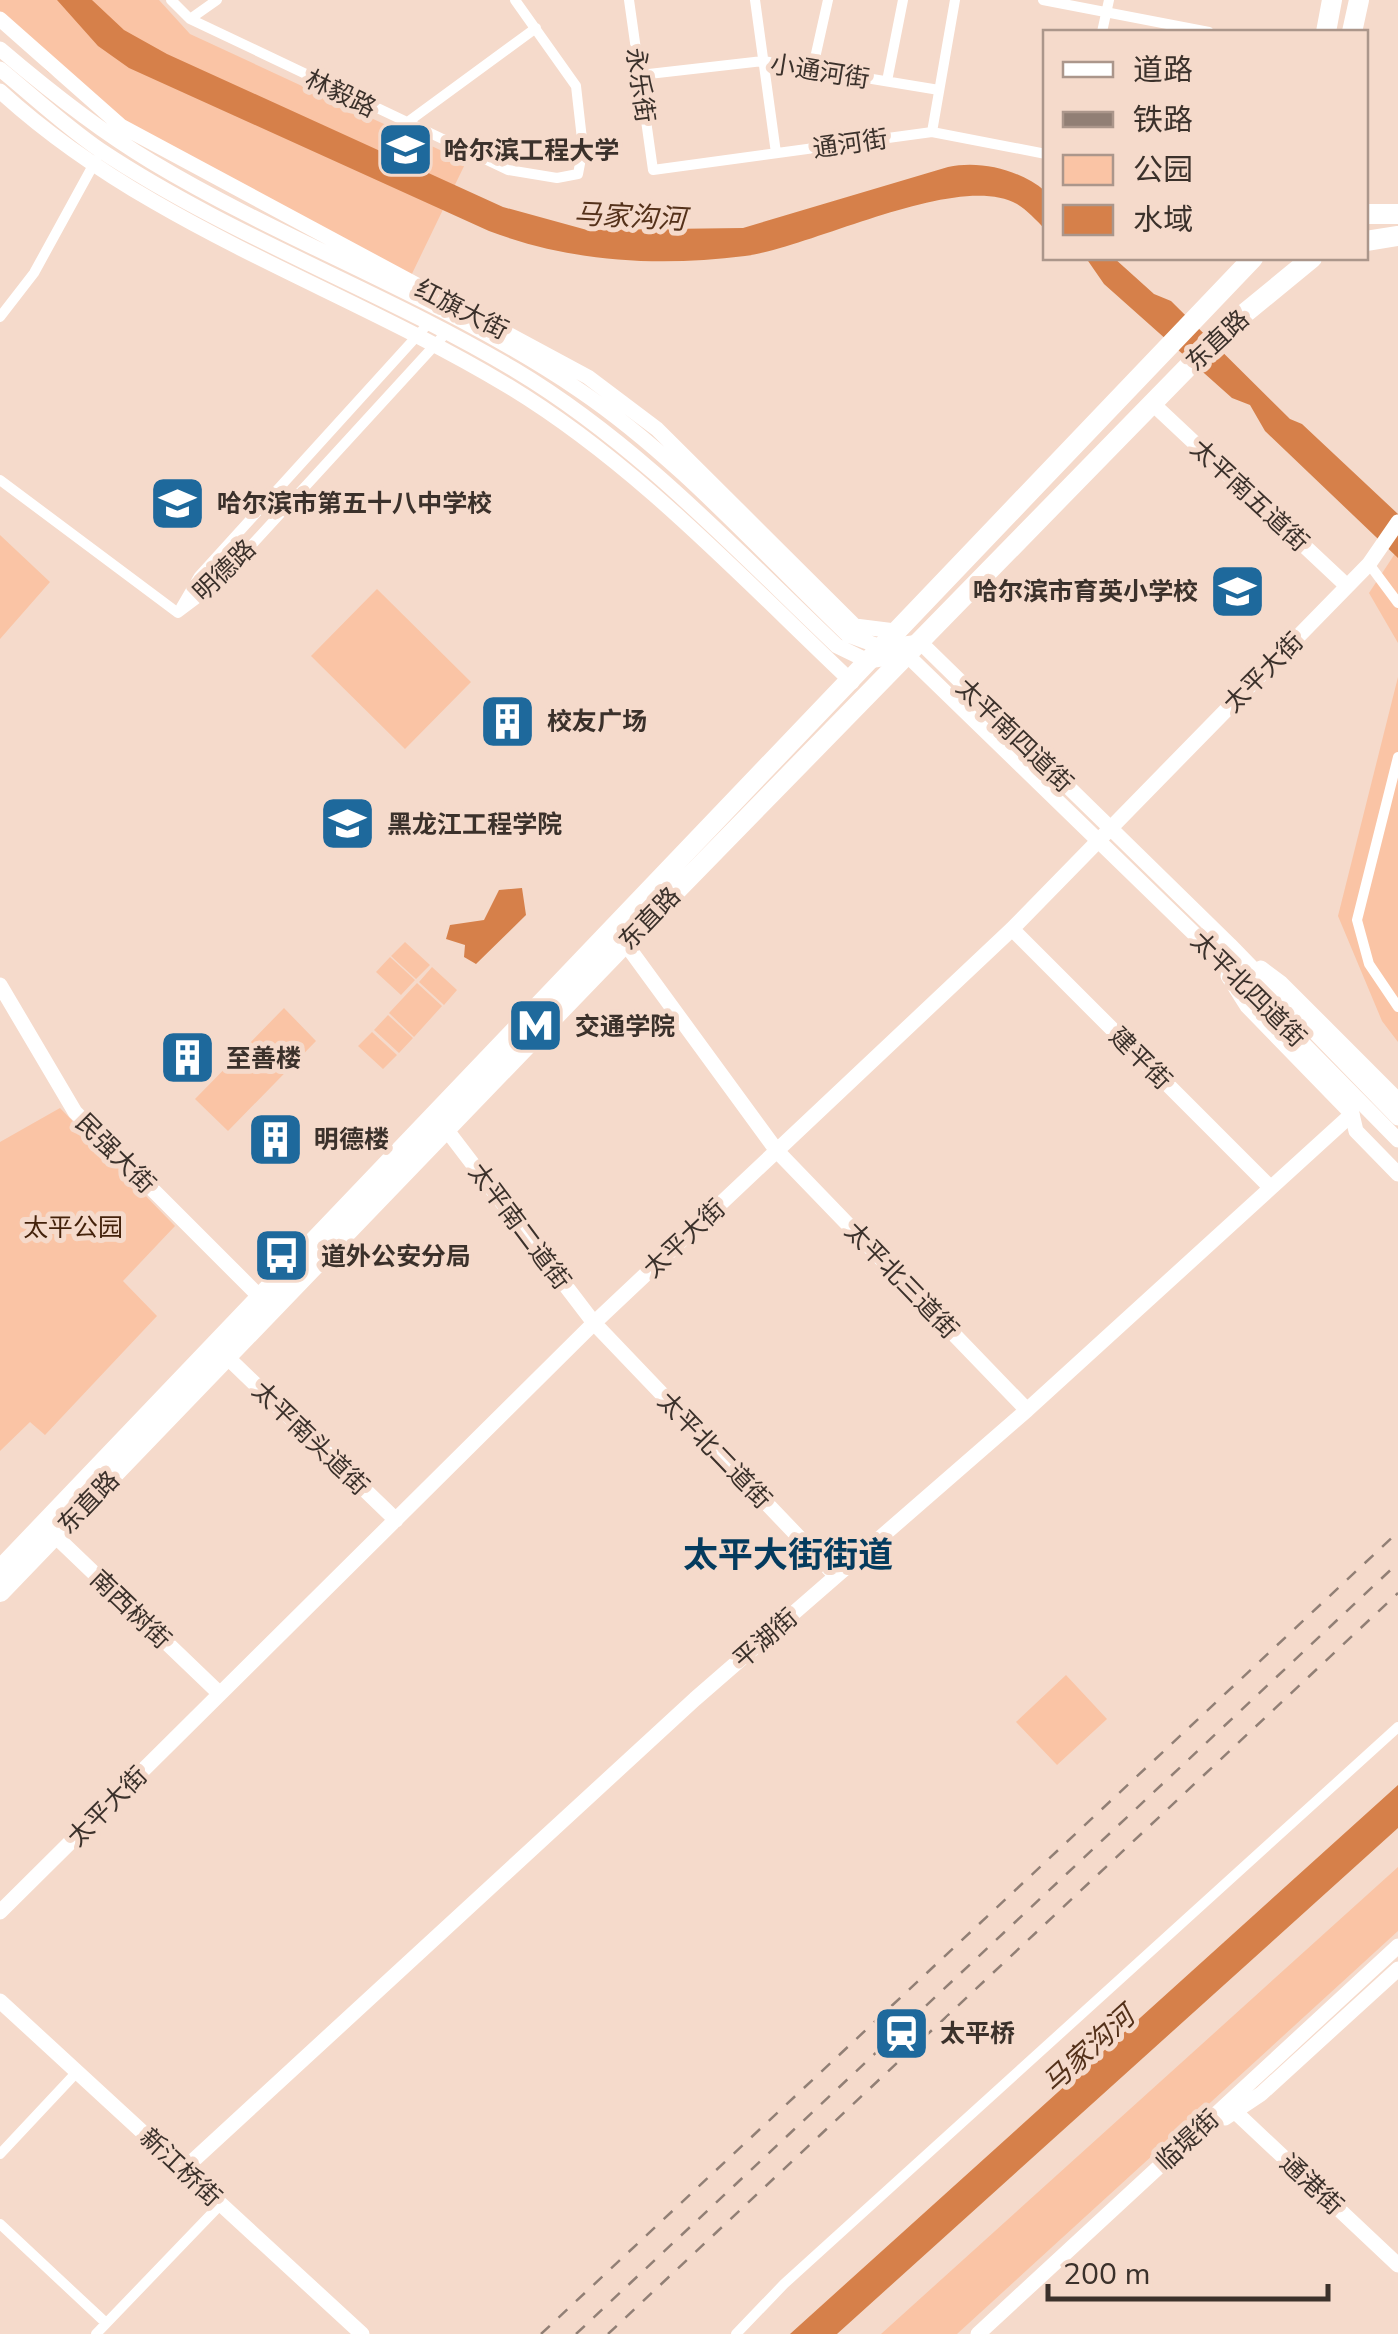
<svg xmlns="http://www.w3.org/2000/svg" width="1398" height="2334" font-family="'Nunito Sans','Noto Sans SC',sans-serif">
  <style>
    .green { fill: #fac4a5 }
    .water { fill: #d6804a }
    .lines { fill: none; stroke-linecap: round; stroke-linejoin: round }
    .street { stroke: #fff; stroke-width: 10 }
    .secondary { stroke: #fff; stroke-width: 15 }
    .primary { stroke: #fff; stroke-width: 15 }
    .highway { stroke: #fff; stroke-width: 20 }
    .rail { stroke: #917f75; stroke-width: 2.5; stroke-dasharray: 12 12; stroke-linecap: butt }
    .labels { text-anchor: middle; stroke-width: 10; stroke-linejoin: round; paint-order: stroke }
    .street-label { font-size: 25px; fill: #3b312b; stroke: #f5dacb }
    .poi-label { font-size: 25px; font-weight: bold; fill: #3b312b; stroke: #f5dacb; text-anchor: start }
    .park-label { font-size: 25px; fill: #44220b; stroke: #f5dacb }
    .water-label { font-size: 28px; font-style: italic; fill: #54311a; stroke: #f5dacb }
    .district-label { font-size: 35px; font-weight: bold; fill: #043b5e; stroke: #f5dacb }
  </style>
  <rect width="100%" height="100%" fill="#f5dacb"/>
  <path class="green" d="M0,0H159L190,34L466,162L408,282L118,122L48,72L0,22Z
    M0,535L50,582L0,639Z
    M1398,549V643L1369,593Z
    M377,589L471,682L405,749L311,656Z
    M1398,677V1042L1382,1021L1338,916Z
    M405,942L430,965L416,979L391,956Z
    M390,957L415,980L401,995L376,972Z
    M432,967L457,990L444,1005L419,982Z
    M417,983L442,1006L414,1037L389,1013Z
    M284,1008L316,1041L228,1131L195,1099Z
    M388,1015L413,1038L399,1053L374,1030Z
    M372,1032L397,1055L383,1069L358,1046Z
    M60,1108L175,1226L123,1281L157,1316L45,1435L30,1422L0,1451V1142Z
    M1066,1675L1107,1719L1057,1765L1016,1722Z
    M1398,1867V1931L957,2334H881Z"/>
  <path class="water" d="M57,0H92L124,30L167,54L503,207L587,230L743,228L948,167C981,160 1020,170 1045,191V229C1037,221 1027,210 1017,204C958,171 813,247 745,256C657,267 571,262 489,231L129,68L98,46Z
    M1086,258H1114L1154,294L1171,301L1290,419L1302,424L1398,514V558L1265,431L1250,405L1232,398L1104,284Z
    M522,888L526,915L476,964L464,957L465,945L446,939L450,925L484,920L499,890Z
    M1398,1785V1828L837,2334H790Z"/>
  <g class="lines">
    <path class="street" d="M171,0L190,19L508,170L557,178L578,174L583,148L576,86L515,0
      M629,0L653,170L932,132L1046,154
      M755,0L776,153
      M1043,0L1209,32
      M190,19L217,0
      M1102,32L1109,0
      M813,67L828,0
      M640,75L763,61L939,90
      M887,81L903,0
      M405,124L536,28
      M932,132L955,0
      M0,317L34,273L96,160
      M0,480L178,613
      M1369,564L1398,603
      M181,607L199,576L427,325
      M178,613L214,586L445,334
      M1398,757L1357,920L1369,964L1398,1007
      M0,2154L76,2073
      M0,2224L106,2323
      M96,2334L221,2204
      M736,2334L784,2284L1398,1727"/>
    <path class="secondary" d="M1153,404L1347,586
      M1012,929L1270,1187
      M625,943L777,1151L1027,1410
      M0,985L75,1112L261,1298
      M446,1129L594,1323L836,1576
      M227,1357L396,1520
      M50,1531L219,1693
      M0,1912L594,1323L1012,929L1369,564L1398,522
      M0,2001L362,2334
      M1229,2106L1398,2265
      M1225,2118L1261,2094L1398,1969
      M184,2169L695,1699L1027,1410L1352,1114
      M978,2334L1398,1946"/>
    <path class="primary" d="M0,19L121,126L588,377L657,429L855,626L895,631
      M0,49C48,90 98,130 152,162C290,245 445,299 579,390C678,457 761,552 848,635L881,647L920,642L1230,945L1398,1118
      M0,69C33,96 65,126 100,150C231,237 381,290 515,370C637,443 735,549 837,646L868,661L907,655L1213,952L1398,1140
      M0,91C147,226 340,285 508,386C637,464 743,579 852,682
      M1261,968L1281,983L1398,1100
      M1228,976L1247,1006L1352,1114L1356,1131L1398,1174"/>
    <path class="highway" d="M1326,32L1332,0
      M1352,32L1359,0
      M1366,214H1398
      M1366,241L1398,236
      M0,1570L1253,258
      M0,1592L625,943L1223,331L1312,258"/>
    <path class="rail" d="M541,2334L1398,1532
      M576,2334L1398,1563
      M608,2334L1398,1593"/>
  </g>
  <defs>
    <symbol id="university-square" viewBox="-11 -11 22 22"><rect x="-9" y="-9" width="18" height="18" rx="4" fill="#1e699c" stroke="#f5dacb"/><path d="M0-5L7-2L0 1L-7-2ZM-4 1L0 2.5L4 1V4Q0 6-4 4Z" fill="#fff"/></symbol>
    <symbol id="school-square" viewBox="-11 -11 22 22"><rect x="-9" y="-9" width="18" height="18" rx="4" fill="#1e699c" stroke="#f5dacb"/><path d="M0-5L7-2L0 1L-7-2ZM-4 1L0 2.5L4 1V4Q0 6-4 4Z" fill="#fff"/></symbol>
    <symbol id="building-square" viewBox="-11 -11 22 22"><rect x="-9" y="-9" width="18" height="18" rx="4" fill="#1e699c" stroke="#f5dacb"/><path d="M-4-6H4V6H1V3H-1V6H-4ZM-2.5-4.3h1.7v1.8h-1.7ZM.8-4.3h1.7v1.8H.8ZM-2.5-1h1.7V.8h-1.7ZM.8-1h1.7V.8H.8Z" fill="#fff"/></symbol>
    <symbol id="metro-square" viewBox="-11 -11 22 22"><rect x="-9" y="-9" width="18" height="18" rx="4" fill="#1e699c" stroke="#f5dacb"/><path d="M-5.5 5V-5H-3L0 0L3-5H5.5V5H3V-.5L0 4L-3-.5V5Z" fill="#fff"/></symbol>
    <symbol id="bus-square" viewBox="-11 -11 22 22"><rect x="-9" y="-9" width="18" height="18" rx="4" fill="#1e699c" stroke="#f5dacb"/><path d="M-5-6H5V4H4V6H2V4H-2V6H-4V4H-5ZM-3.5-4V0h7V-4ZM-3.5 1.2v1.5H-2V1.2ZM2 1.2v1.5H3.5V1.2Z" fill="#fff"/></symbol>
    <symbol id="station-square" viewBox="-11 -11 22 22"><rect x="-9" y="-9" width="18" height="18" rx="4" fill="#1e699c" stroke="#f5dacb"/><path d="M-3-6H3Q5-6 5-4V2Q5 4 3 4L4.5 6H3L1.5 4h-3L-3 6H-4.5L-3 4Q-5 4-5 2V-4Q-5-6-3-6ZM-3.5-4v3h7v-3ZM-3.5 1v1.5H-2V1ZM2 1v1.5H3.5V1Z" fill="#fff"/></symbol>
  </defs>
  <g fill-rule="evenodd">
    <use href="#university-square" x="374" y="118" width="63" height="63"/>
    <use href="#school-square" x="146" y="472" width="63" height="63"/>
    <use href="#school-square" x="1206" y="560" width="63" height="63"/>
    <use href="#building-square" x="476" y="690" width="63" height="63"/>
    <use href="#university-square" x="316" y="792" width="63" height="63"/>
    <use href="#metro-square" x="504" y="994" width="63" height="63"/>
    <use href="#building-square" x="156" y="1026" width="63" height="63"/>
    <use href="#building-square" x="244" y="1108" width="63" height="63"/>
    <use href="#bus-square" x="250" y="1224" width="63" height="63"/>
    <use href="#station-square" x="870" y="2002" width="63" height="63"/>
  </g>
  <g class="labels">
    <g class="street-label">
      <text transform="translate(820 71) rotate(9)" y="9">小通河街</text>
      <text transform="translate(641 85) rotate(82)" y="9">永乐街</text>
      <text transform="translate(341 93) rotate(26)" y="9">林毅路</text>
      <text transform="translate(850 143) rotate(-8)" y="9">通河街</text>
      <text transform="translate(462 309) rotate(27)" y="9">红旗大街</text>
      <text transform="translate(1217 340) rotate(-43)" y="9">东直路</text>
      <text transform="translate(1250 495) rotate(43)" y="9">太平南五道街</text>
      <text transform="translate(224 570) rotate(-44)" y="9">明德路</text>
      <text transform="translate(1263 672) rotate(-45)" y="9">太平大街</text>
      <text transform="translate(1015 735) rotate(44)" y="9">太平南四道街</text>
      <text transform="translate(649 918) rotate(-46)" y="9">东直路</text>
      <text transform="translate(1249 989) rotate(45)" y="9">太平北四道街</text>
      <text transform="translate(1141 1058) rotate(45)" y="9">建平街</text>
      <text transform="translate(116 1153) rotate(45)" y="9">民强大街</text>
      <text transform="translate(520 1226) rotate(53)" y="9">太平南二道街</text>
      <text transform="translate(684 1238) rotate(-43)" y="9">太平大街</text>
      <text transform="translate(902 1280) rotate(46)" y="9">太平北三道街</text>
      <text transform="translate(311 1438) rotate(44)" y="9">太平南头道街</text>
      <text transform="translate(715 1450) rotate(46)" y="9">太平北二道街</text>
      <text transform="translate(88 1502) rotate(-46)" y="9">东直路</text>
      <text transform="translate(131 1609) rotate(44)" y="9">南西树街</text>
      <text transform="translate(765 1638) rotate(-41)" y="9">平湖街</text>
      <text transform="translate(107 1806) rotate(-45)" y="9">太平大街</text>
      <text transform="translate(1187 2140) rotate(-43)" y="9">临堤街</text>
      <text transform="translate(181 2167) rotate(43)" y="9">新江桥街</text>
      <text transform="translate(1312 2184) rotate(43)" y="9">通港街</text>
    </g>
    <g class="poi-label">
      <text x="444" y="159">哈尔滨工程大学</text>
      <text x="217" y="512">哈尔滨市第五十八中学校</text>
      <text x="1198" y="600" text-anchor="end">哈尔滨市育英小学校</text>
      <text x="547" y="730">校友广场</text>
      <text x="387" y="833">黑龙江工程学院</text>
      <text x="575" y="1035">交通学院</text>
      <text x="226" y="1067">至善楼</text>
      <text x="314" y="1148">明德楼</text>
      <text x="321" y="1265">道外公安分局</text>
      <text x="940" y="2042">太平桥</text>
    </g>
    <g class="park-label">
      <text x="73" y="1236">太平公园</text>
    </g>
    <g class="water-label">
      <text transform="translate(630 216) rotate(3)" y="10">马家沟河</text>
      <text transform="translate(1088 2049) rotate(-42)" y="10">马家沟河</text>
    </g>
    <g class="district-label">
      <text x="788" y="1567">太平大街街道</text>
    </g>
  </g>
  <rect x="1043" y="30" width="325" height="230" fill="#f5dacb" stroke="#ab968b" stroke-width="2.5"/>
  <rect x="1063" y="62" width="50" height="15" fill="#ffffff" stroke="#ab968b" stroke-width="2.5"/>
  <text x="1133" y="80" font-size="30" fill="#3b312b">道路</text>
  <rect x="1063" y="112" width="50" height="15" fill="#917f75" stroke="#ab968b" stroke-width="2.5"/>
  <text x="1133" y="130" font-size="30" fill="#3b312b">铁路</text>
  <rect x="1063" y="155" width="50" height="30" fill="#fac4a5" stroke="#ab968b" stroke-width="2.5"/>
  <text x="1133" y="180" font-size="30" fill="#3b312b">公园</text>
  <rect x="1063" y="205" width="50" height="30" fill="#d6804a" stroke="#ab968b" stroke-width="2.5"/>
  <text x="1133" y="230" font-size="30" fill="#3b312b">水域</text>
  <path d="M1048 2284v15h280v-15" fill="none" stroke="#3b312b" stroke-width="5"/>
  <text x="1063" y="2284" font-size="30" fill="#3b312b" stroke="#f5dacb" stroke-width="8" paint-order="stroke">200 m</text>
</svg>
